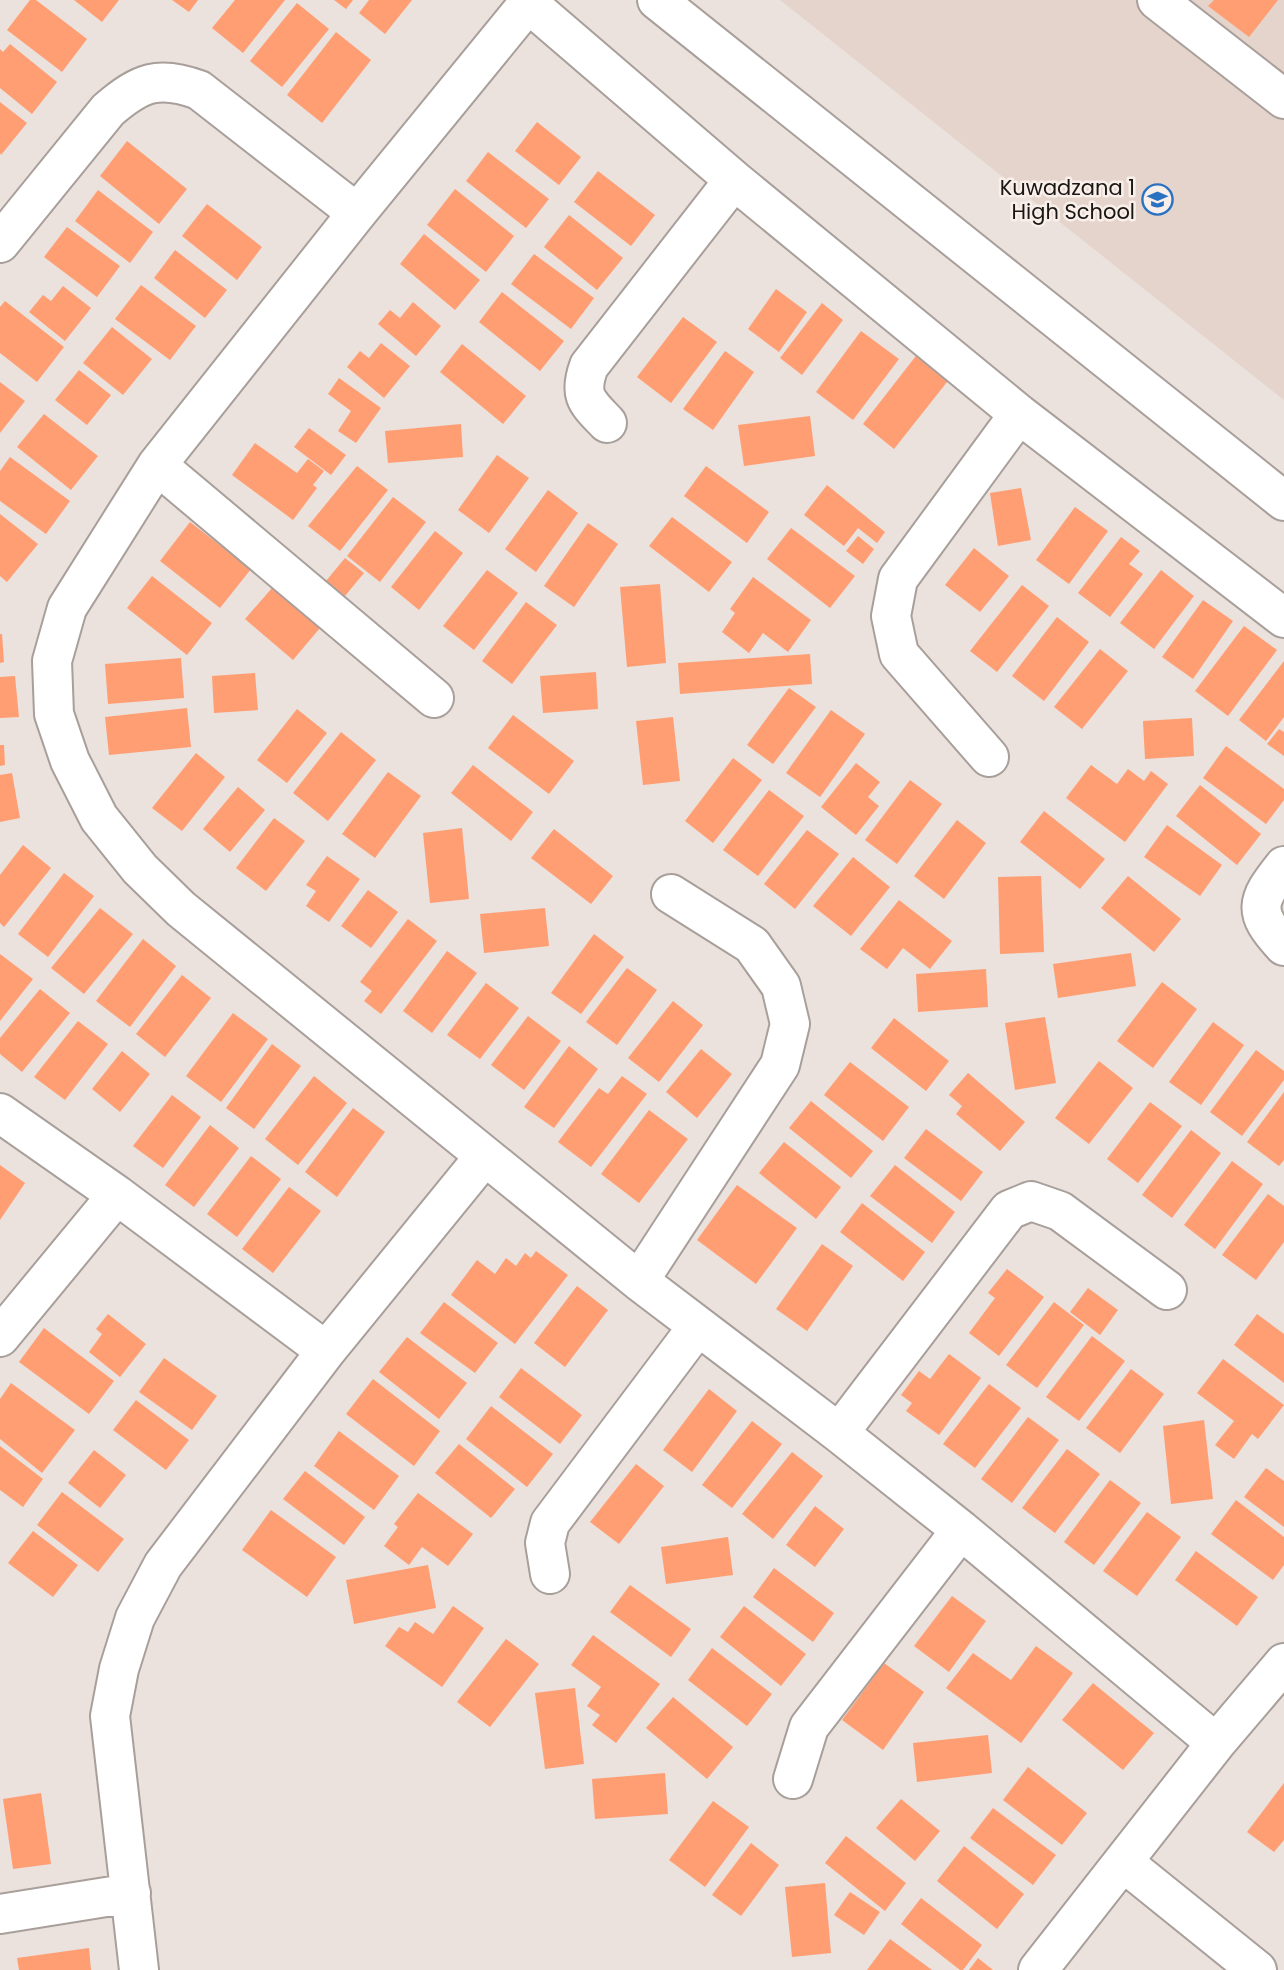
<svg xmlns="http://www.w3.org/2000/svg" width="1284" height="1970" font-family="Poppins,sans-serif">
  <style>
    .built { fill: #e5d4cc }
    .building { fill: #ff9e73 }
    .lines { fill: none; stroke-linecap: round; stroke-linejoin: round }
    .minor-casing { stroke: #a89f9b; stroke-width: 42 }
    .minor { stroke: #fff; stroke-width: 38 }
    .labels { text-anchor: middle; stroke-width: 5; stroke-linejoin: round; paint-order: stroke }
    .poi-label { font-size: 21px; fill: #191614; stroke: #f9efea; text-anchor: end }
  </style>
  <rect width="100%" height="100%" fill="#ebe1dd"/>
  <path class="built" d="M780,0H1284V400Z"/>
  <path class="building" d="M30,0H36L87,39L62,72L7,30Z
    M74,0H119L102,22Z
    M172,0H198L189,12Z
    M235,0H285L243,53L212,28Z
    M334,0H353L346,9Z
    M369,0H412L385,34L359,13Z
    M1214,0H1278L1249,37L1208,6Z
    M297,3L329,29L282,87L250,61Z
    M336,32L371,60L322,123L287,95Z
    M10,44L57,82L32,114L0,88V49L3,52Z
    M0,102L27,123L1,155L0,153Z
    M537,122L581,157L559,185L515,151Z
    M127,141L187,189L159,224L100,176Z
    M488,152L549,199L526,228L466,181Z
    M598,171L655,215L631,246L574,202Z
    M455,189L514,236L486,272L427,225Z
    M98,190L153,232L130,263L75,221Z
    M207,204L262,247L237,280L182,236Z
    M569,215L623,258L597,290L544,247Z
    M67,227L120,266L97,297L44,257Z
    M424,234L480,280L455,310L400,264Z
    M175,250L227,290L205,318L154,278Z
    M534,254L594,298L571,329L511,284Z
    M141,285L196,326L170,360L115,319Z
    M63,286L91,308L65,341L29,312L43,295L51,301Z
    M776,289L807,312L779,352L748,329Z
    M502,292L564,341L540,371L479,322Z
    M5,301L64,347L37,382L0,353V307Z
    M413,302L441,326L416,356L378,324L390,310L400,318Z
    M822,303L843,320L802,375L780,358Z
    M683,317L717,342L671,403L637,377Z
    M112,327L152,359L123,395L83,363Z
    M861,331L899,359L853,420L816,392Z
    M381,343L410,366L384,398L347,367L360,351L369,358Z
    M462,344L526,396L503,424L440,372Z
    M725,351L754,372L713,430L683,409Z
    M919,352L951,377L894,449L863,424Z
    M79,370L111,395L87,425L55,400Z
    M339,378L381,408L356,443L338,431L351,411L328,394Z
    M0,382L25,401L0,433Z
    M44,414L98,456L71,490L17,447Z
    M810,416L815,456L744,466L738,425Z
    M461,424L463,457L388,463L385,431Z
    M309,428L346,455L331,475L294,447Z
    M255,443L297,473L308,459L324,471L313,485L317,488L293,520L232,475Z
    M497,455L529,478L489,533L458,510Z
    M10,457L70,501L46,534L0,501V471Z
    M357,466L388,490L340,551L308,526Z
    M706,466L769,512L747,543L684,496Z
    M827,485L885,532L877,543L858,528L844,546L804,515Z
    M1021,488L1031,540L998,546L990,493Z
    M548,490L578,513L536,572L505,549Z
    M393,497L426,522L380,582L347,556Z
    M1075,507L1108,531L1069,584L1036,560Z
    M0,514L38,544L7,582L0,576Z
    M672,517L732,562L709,592L649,546Z
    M190,522L251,569L220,608L160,561Z
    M588,523L618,544L574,607L544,586Z
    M791,528L855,576L830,608L767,559Z
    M435,531L463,553L419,610L391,587Z
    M858,536L874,549L863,564L846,551Z
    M1121,537L1140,551L1129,564L1143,574L1110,617L1078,593Z
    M974,548L1009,576L980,612L945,585Z
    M345,558L364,573L345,596L326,581Z
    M487,570L518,593L474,650L443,626Z
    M1161,570L1194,596L1154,649L1120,623Z
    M152,576L212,623L187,655L127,608Z
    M753,577L811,620L788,652L763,633L749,653L722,632L735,613L730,609Z
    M660,584L666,663L627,667L620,587Z
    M1022,585L1049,606L997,672L970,651Z
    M272,588L320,628L293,660L245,619Z
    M1203,600L1233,621L1193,679L1162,657Z
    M526,602L557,625L512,684L482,661Z
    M1057,617L1089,642L1044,701L1012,676Z
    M1244,626L1277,650L1228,716L1195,691Z
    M0,634H2L4,662L0,663Z
    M1100,649L1128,671L1082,729L1054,707Z
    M810,654L812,684L680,694L678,663Z
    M181,658L184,698L108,704L105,664Z
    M1284,661V717L1266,741L1239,720Z
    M596,672L598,709L543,713L540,676Z
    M255,673L258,710L214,713L212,676Z
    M15,676L19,717L0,718V677Z
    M789,688L816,707L773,764L747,745Z
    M187,708L191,747L109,755L105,717Z
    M297,709L327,733L287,783L257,760Z
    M831,710L865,734L820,797L786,773Z
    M513,715L574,761L549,794L488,748Z
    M673,717L680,781L643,785L636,721Z
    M1192,718L1194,756L1145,759L1143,721Z
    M1279,729L1284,732V756L1267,744Z
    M341,732L376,760L328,821L293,793Z
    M0,745H4L5,765L0,766Z
    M1226,746L1284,789V800L1266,824L1203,778Z
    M196,753L225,777L182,831L152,808Z
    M733,758L762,780L713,843L685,821Z
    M856,763L880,782L868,797L879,806L856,835L821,807Z
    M473,765L533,812L511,841L451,793Z
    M1091,765L1117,784L1128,769L1144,781L1151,771L1168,784L1125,842L1066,798Z
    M388,772L421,796L375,858L342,834Z
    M12,773L20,818L0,822V775Z
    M910,780L942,804L897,864L865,840Z
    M1200,785L1261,834L1237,865L1176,816Z
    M238,787L265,810L230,852L203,829Z
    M769,790L804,816L758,876L723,850Z
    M1044,811L1105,859L1080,889L1020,842Z
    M274,818L305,841L266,891L236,868Z
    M957,820L986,843L944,899L914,876Z
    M1167,825L1222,865L1200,896L1144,857Z
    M462,828L469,899L430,903L423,833Z
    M554,829L613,876L591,904L531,858Z
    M807,830L839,854L795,909L764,884Z
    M23,845L51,868L4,927L0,923V875Z
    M327,856L360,879L329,922L306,906L316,891L306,885Z
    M853,857L890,887L851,936L813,906Z
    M64,873L94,896L48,957L18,934Z
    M1041,876L1044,952L1000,954L998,877Z
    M1128,876L1181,919L1154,952L1101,908Z
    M368,890L398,912L371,948L341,926Z
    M899,900L952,941L930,969L903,948L887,969L860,949Z
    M100,908L133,934L84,994L51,968Z
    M545,908L549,946L484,953L480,914Z
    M408,919L437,941L381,1014L364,1001L372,991L360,982Z
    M594,934L624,957L581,1014L551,993Z
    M143,939L176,966L130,1027L96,1001Z
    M447,951L477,973L432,1033L403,1011Z
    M1131,953L1136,986L1058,998L1053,964Z
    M0,954L33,979L0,1021Z
    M627,968L657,990L617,1045L586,1022Z
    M986,969L988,1007L918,1012L916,974Z
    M182,975L211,998L165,1057L136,1034Z
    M1162,982L1197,1009L1153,1068L1117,1041Z
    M486,983L519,1008L480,1059L447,1035Z
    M40,989L70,1013L22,1072L0,1054V1038Z
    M673,1001L703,1025L659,1082L628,1058Z
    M233,1013L268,1039L221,1102L186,1076Z
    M528,1016L561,1041L524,1090L491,1065Z
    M1045,1017L1056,1083L1015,1090L1005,1023Z
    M894,1018L949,1061L926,1091L871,1048Z
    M78,1021L108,1044L65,1100L34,1077Z
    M1213,1022L1244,1045L1201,1105L1169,1082Z
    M272,1044L301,1066L254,1129L226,1108Z
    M569,1046L598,1069L554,1128L524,1107Z
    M701,1049L732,1074L697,1118L666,1092Z
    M1256,1050L1284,1071V1080L1242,1136L1210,1112Z
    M122,1051L150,1074L120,1112L92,1089Z
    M1099,1061L1133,1088L1089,1144L1055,1118Z
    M850,1062L909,1107L883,1141L824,1095Z
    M968,1073L1025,1122L1000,1151L956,1114L962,1106L949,1095Z
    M314,1076L347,1103L298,1165L265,1139Z
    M622,1076L647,1094L591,1167L558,1142L599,1088L608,1094Z
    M1284,1092V1160L1279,1166L1247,1142Z
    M172,1095L201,1117L163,1168L133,1146Z
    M811,1101L873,1151L851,1178L789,1128Z
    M1150,1102L1182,1126L1138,1183L1107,1159Z
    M353,1108L385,1132L337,1197L305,1172Z
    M649,1110L688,1139L639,1203L601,1174Z
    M210,1125L239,1148L194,1207L165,1185Z
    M926,1129L983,1172L961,1201L904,1158Z
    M1191,1130L1221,1153L1172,1218L1142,1195Z
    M784,1142L841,1187L816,1219L759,1173Z
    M251,1156L281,1179L237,1237L207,1214Z
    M1232,1161L1263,1184L1215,1249L1184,1225Z
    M0,1165L25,1183L0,1220Z
    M895,1165L955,1212L932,1243L870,1196Z
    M737,1185L797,1228L756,1284L697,1240Z
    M289,1187L321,1211L273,1273L242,1249Z
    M1268,1194L1284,1206V1242L1256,1280L1222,1255Z
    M862,1203L925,1252L903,1281L840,1232Z
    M822,1244L853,1266L807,1331L776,1309Z
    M536,1251L568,1275L515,1344L451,1295L477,1260L495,1274L506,1258L516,1266L525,1253L531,1258Z
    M1007,1269L1044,1297L999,1356L969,1333L995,1298L988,1293Z
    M577,1286L608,1310L565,1367L534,1343Z
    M1088,1288L1118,1310L1100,1335L1070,1312Z
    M444,1302L498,1343L475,1373L420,1333Z
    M1054,1302L1084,1325L1037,1388L1006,1365Z
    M108,1314L146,1344L120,1377L89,1352L102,1334L96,1329Z
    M1257,1314L1284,1334V1383L1234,1345Z
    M44,1328L114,1381L89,1414L19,1362Z
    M1092,1336L1125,1361L1079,1421L1046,1397Z
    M407,1337L467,1383L439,1419L379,1372Z
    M949,1354L981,1378L939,1435L906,1411L912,1403L901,1395L919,1371L930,1379Z
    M164,1358L217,1396L192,1430L139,1392Z
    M1223,1359L1284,1405L1258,1439L1252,1434L1234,1459L1215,1445L1234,1421L1197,1393Z
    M521,1368L582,1415L560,1444L499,1397Z
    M1131,1369L1164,1394L1120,1453L1086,1428Z
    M373,1379L440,1431L414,1466L346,1414Z
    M11,1383L75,1430L42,1473L0,1439V1399Z
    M989,1384L1021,1408L975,1468L943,1444Z
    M709,1389L737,1411L692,1472L663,1450Z
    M136,1400L189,1440L166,1470L113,1430Z
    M491,1406L553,1454L527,1487L466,1439Z
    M1028,1417L1059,1440L1012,1503L981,1479Z
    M1204,1420L1213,1499L1171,1504L1163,1426Z
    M752,1421L782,1444L732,1508L702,1485Z
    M339,1431L399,1476L374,1510L314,1466Z
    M459,1444L515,1489L491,1518L435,1473Z
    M0,1446L43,1479L23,1507L0,1490Z
    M1067,1449L1100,1474L1055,1533L1022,1508Z
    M94,1450L126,1475L100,1508L68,1483Z
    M792,1452L823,1476L773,1539L742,1514Z
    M636,1464L664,1486L619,1544L590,1522Z
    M1266,1468L1284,1481V1527L1244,1497Z
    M305,1471L365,1517L344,1545L283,1499Z
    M1110,1480L1141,1503L1094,1565L1064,1542Z
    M62,1492L124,1539L98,1572L37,1525Z
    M418,1493L473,1534L448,1566L422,1547L409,1565L384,1546L398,1527L394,1524Z
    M1236,1500L1284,1537V1565L1273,1580L1211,1534Z
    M815,1506L844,1529L815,1567L786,1545Z
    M271,1510L336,1557L307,1597L242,1550Z
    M1147,1512L1181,1537L1137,1596L1103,1571Z
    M33,1531L78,1565L53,1597L8,1563Z
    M728,1537L733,1575L666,1584L661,1547Z
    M1196,1551L1258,1597L1237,1626L1175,1580Z
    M428,1565L436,1608L354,1624L346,1580Z
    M774,1568L834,1613L813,1642L753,1597Z
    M630,1585L691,1629L671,1657L610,1612Z
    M952,1596L986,1621L949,1672L914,1646Z
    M453,1606L484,1628L442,1687L385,1646L399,1627L408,1632L415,1622L433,1634Z
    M744,1606L806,1654L781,1686L720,1637Z
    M593,1635L660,1684L616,1743L592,1725L600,1715L587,1706L601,1687L571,1665Z
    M506,1639L539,1664L490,1727L457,1702Z
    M1036,1646L1073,1673L1021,1743L946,1688L973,1653L1011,1680Z
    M712,1648L772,1694L747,1726L688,1680Z
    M884,1663L924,1692L883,1750L842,1720Z
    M1093,1683L1154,1733L1123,1770L1062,1720Z
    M575,1688L584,1764L545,1769L535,1693Z
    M673,1697L733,1747L707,1779L646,1728Z
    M988,1735L992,1773L917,1782L913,1743Z
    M1028,1767L1087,1813L1062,1845L1003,1800Z
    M665,1773L668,1814L595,1819L592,1779Z
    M1284,1783V1840L1274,1852L1247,1832Z
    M41,1793L51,1864L13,1869L3,1799Z
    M901,1799L940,1831L915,1861L876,1828Z
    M713,1801L749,1827L705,1887L669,1860Z
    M993,1808L1056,1855L1033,1885L970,1838Z
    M846,1836L906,1883L885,1911L825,1863Z
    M751,1843L779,1865L741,1916L712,1895Z
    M964,1846L1024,1894L997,1929L937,1881Z
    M825,1883L831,1953L792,1957L785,1887Z
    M850,1892L880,1912L864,1935L834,1915Z
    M921,1898L982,1945L963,1970H960L901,1924Z
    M890,1939L932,1970H867Z
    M89,1948L91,1970H19L17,1958Z
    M978,1958L993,1970H969Z"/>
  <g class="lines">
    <defs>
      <path id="minor" d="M531,0L357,213L157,465L67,608L52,661L54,714L70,761L99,818L140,869L181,909L639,1281L839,1433L961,1530L1216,1743
        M657,0L1284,501
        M1157,0L1284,99
        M528,3L734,180L1019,414L1284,618
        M0,243L108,110C140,82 159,75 199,90L357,213
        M607,423C587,402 578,396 589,366L734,180
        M157,465L434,698
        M989,757L899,654L891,616L898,579L1019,414
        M1284,866C1256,901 1252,912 1284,946
        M0,1113L117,1195L326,1351
        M639,1281L780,1065L790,1024L781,986L752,945L671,894
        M0,1337L117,1195
        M839,1433L1009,1210L1031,1201L1060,1211L1167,1290
        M550,1574L545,1543L550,1523L698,1326
        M793,1779L809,1727L961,1530
        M1123,1862L1257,1970
        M0,1914L131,1893
        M139,1970L110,1716L119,1669L135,1618L163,1565L326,1351L484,1157
        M1038,1970L1216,1743L1284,1663"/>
    </defs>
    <use href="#minor" class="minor-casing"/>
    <use href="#minor" class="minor"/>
  </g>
  <defs>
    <symbol id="school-ring" viewBox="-11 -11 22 22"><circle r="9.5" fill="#f9efea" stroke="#2b71c1" stroke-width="1.5"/><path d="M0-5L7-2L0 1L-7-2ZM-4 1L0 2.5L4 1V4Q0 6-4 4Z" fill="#2b71c1"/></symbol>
  </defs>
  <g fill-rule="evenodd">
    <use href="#school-ring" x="1140" y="182" width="35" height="35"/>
  </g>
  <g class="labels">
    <g class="poi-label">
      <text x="1135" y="195">Kuwadzana 1<tspan x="1135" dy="24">High School</tspan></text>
    </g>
  </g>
</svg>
